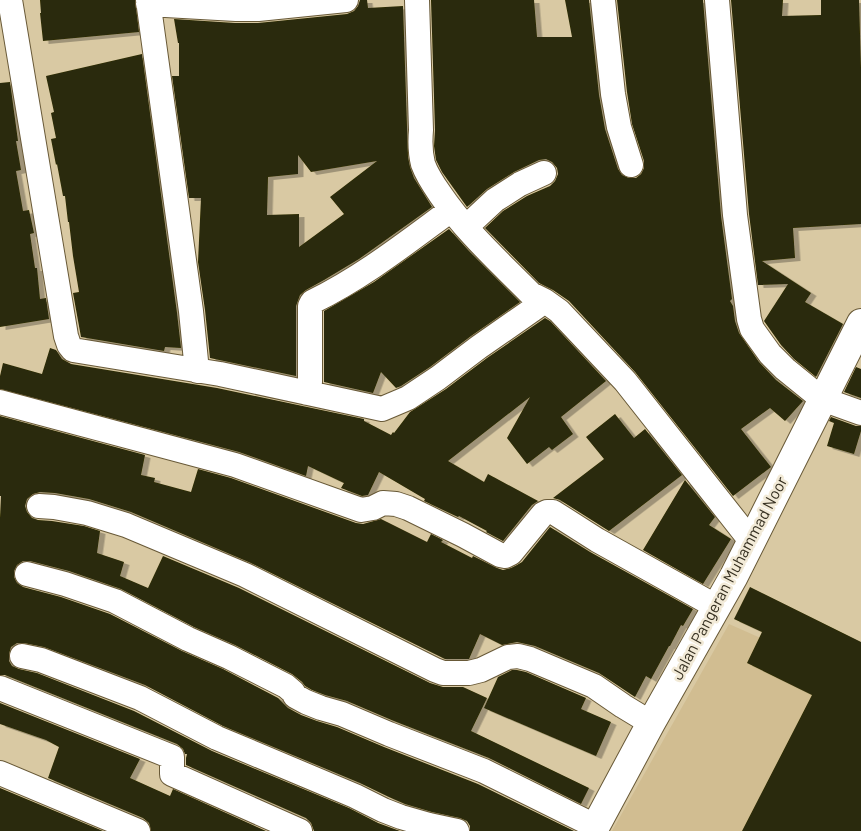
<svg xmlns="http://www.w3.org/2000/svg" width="861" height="831" font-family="Barlow,sans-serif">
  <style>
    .built { fill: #d1bd91 }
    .building { fill: #2c2b07; fill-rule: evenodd; filter: url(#shadow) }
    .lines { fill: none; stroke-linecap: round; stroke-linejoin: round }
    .minor-casing { stroke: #685937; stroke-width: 26 }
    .secondary-casing { stroke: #685937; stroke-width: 30 }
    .minor { stroke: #fff; stroke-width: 24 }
    .secondary { stroke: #fff; stroke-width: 28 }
    .labels { text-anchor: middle; stroke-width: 5; stroke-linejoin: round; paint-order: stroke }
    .street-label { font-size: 16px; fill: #363021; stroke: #f2ead7 }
  </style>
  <defs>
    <filter id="shadow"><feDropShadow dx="5.5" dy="3" stdDeviation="0" flood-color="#0004"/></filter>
  </defs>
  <rect width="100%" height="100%" fill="#d9c9a3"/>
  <path class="built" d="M729,624L833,670L861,831H612Z"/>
  <path class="building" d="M40,0H135L139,32L43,41L40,13H41Z
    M360,0H367L368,8L403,6L408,157L410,167L414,178L432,207L359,259L324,280L306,290L300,295L296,306V376L210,358L205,310L198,262L201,198H189L172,76H179V43H178L174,19L235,23H258L347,14L354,11L358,6ZM298,155L311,172L377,161L330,197L344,214L299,247V214L267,215L268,177L298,174Z
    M431,0H534L537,37H572L565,0H589L599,95L605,129L618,169L622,175L629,178H636L641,174L644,168V161L632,124L627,92L617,0H703L721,216L732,299L730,301L733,306L735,321L739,333L759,362L776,380L803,401L785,421L770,408L741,429L771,467L733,496L635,372L569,301L553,290L539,283L485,228L503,211L527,196L550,186L555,181L558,174L557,168L552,162L546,159L539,160L514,172L487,189L467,207L442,172L436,160L434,146L435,130Z
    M731,0H783L782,16L821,15V0H859L861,68V224L793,228L795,258L762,261L811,293L805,302L843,324L816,377L794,359L781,345L764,321L788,284L758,285L749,214Z
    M142,54L177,313L181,348L165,347L164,351L81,337L73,293L79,292L73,256L69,222H68L65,196H63L57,164L56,165L51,139L56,138L51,113L54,112L46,76Z
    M10,82L18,141H16L21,170L16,171L23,211L29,210L34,233L30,234L35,268H37L40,299L46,298L49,319L0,327V83Z
    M449,229L469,251L520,302L471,336L430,367L401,386L396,388L381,372L373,393L324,382V311L374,282Z
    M545,318L550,321L606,381L561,417L573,434L552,450L549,447L527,464L507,438L530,397L448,461L484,482L488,474L538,501L532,505L503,541L486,532L487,531L459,516L458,517L424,501L425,499L379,472L368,495L362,496L341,488L344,483L308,466L306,476L239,452L0,389V376L3,363L42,374L50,348L56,350L62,359L71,364L217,388L364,419V421L391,435L393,432L394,433L410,412L446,389L487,358Z
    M856,367L861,369V398L844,392Z
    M615,414L634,438L645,429L682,475L609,531L560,500L553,498L604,459L586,437Z
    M0,416L145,455L141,475L155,478L154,482L191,492L198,469L231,478L356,523L363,524L381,519L427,542L431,534L443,540L441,542L472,558L473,556L497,568L503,570L511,568L517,565L522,562L550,527L590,552L693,609L683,626L681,625L670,646H669L651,679L646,676L635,697L599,673L535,646L517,642L502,645L480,634L469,659H445L251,563L131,512L89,499L55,493L40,492L33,494L27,499L25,506L27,512L32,518L38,520L52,521L84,526L100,531L97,553L124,562L120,576L148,588L163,556L239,588L430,683L443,687H463L487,698L471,731L589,788L581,804L489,758L394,721L347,701L325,695L312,690L305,686L302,682L292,674L235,645L194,627L121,589L69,571L30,561H23L17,565L14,571V577L17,583L23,587L61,597L110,614L182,651L223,669L278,698L288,708L301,715L317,721L337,727L384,747L478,784L574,831H470V826L467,821L460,818L432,812L405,804L389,797L360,783L223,726L145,685L44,647L24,643H17L11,647L9,654V661L12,666L19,669L37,673L134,711L212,751L349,808L378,823L400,831H314L311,823L306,818L186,765V758L187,754H185L183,749L177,744L5,675H0V518L1,496H0Z
    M831,417L856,426H861V431L854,454L827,446L834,423L829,421Z
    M685,480L715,517L709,525L731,539L703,584L643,550Z
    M750,587L861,642V831H742L812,695L747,663L762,632L734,619Z
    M512,670H517L526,672L586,698L581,709L611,722L596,756L484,708L498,677Z
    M0,703L140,759L130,778L170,796L173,789L266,831H151L149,823L143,818L48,778L59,747L46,740L0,724Z
    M0,788L103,831H0Z"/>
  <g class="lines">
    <defs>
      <path id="minor" d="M10,0L66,336L69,345L73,350L220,374L382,409L408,398L438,378L479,347L545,301
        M148,0L191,311L197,371
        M417,0L421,130C420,141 420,152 423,164C427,175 433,184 440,194C463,228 493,256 522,285L531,294L545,301L559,311L625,381L751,541
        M603,0L613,94L619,127L631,165
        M717,0L735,215L749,319L752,329L770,354L785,369L822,399L861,413
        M148,4L236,9H258L346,0
        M466,227L495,200L520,184L544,173
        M307,393L310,382V306L312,302C363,277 406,243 451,210
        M0,402L235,465L361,510L373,508L383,503L396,504L408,508L463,535L500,555L505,556L511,553L543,514L547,512H553L597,540L717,607
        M39,506L54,507L87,513L126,525L245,575L435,670L443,673H469L481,670L508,657L518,656L530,659L594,686L623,706L651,723
        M27,574L65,584L115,601L188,639L229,657L286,686L293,692L295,696L306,702L321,708L342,714L389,734L484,771L595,826
        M22,656L41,660L140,698L217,738L355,796L383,810L401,817L429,825L457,831
        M0,688L172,757V774L300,831
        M0,773L138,831"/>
      <path id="secondary" d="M593,831L651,723L734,576L861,323"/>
    </defs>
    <use href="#minor" class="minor-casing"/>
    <use href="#secondary" class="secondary-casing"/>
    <use href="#minor" class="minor"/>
    <use href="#secondary" class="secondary"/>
  </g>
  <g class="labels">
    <g class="street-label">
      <text transform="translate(729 578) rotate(-62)" y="6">Jalan Pangeran Muhammad Noor</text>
    </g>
  </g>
</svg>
